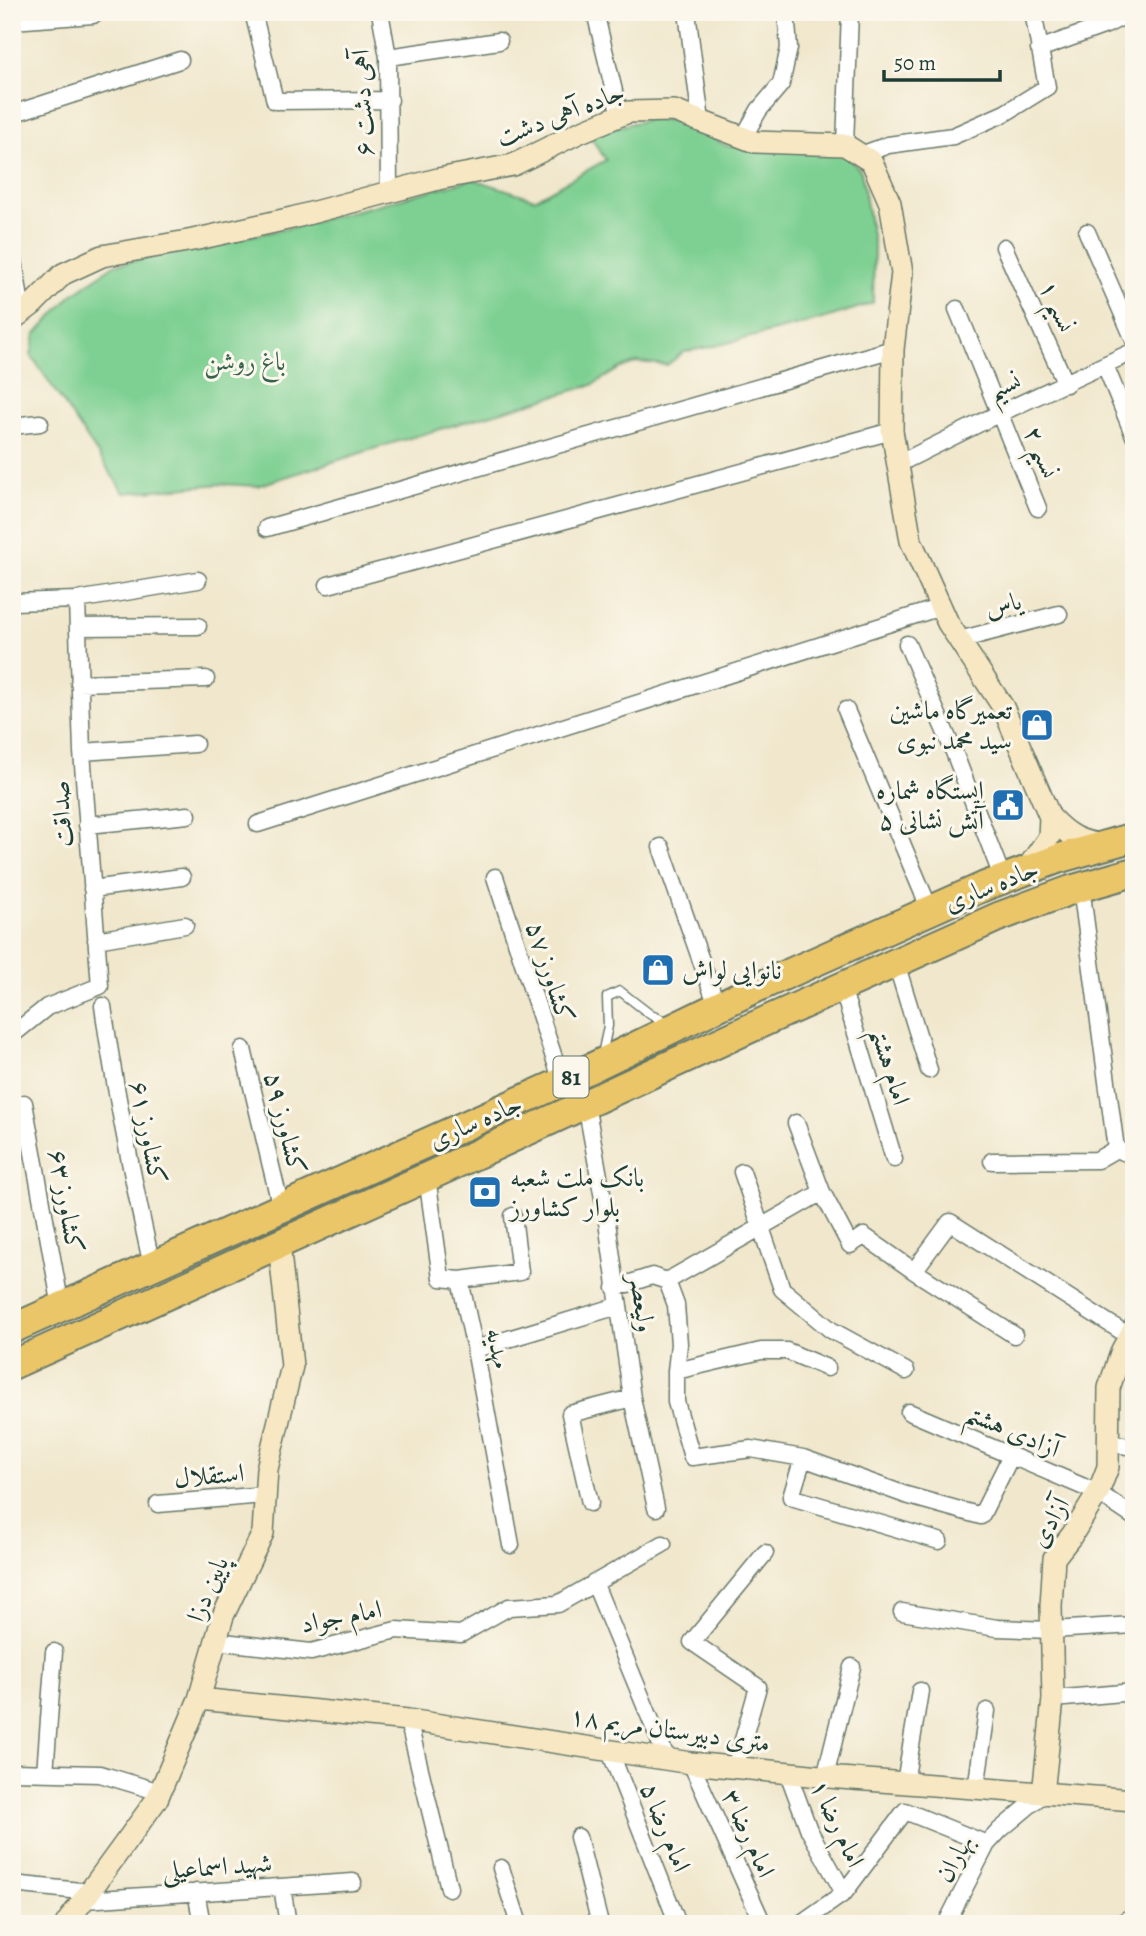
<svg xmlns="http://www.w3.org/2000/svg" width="1146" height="1936" font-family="Alegreya,Amiri,serif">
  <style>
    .green { fill: #7ed092; stroke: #4e8663; stroke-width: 2 }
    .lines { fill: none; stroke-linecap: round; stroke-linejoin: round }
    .lane-casing { stroke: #687869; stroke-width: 11 }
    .street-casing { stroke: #687869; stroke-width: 19 }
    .secondary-casing { stroke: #687869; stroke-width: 24 }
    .highway-casing { stroke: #687869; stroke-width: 32 }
    .lane { stroke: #fff; stroke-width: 8 }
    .street { stroke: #fff; stroke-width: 16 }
    .secondary { stroke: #f7e8c3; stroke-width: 21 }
    .highway { stroke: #ebc669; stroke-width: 28 }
    .labels { text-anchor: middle; stroke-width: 6; stroke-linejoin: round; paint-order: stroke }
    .shield { fill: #fbf7ec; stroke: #61756b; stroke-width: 2 }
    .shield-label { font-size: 24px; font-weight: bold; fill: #1f3d34 }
    .street-label { font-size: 26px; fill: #1f3d34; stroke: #fbf7ec }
    .park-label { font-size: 26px; fill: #37624c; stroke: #fbf7ec }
    .poi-label { font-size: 26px; fill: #1f3d34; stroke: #fbf7ec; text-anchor: end }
  </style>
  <rect width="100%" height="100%" fill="#fbf7ec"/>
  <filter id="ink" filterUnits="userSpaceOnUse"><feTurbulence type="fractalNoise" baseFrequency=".0143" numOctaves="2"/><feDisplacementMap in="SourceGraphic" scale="14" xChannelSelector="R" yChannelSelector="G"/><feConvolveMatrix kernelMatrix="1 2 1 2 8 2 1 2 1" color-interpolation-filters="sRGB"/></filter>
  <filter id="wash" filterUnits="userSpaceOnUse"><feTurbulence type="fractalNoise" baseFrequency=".00686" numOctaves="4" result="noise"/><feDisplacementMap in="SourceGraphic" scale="28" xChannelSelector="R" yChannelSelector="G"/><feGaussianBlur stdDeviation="1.57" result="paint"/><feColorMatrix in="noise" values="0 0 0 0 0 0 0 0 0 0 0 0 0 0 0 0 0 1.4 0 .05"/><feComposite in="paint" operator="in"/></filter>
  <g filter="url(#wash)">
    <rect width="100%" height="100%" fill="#f0e7cc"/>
    <path class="green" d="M653,118L686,123L727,146L841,149L861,171L874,247L873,303L826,318L719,345L684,352L667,365L637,362L619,369L592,385L389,444L257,486L220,484L124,493L31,355L35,335L71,296L114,265L294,227L473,179L535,199L606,160L591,138L598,132Z"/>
  </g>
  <g filter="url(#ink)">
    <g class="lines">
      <defs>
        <path id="lane" d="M602,1055L608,1026L607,997L620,991L651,1015L668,1022"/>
        <path id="street" d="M253,12L275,101L390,100
          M380,12L388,57L389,192
          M595,12L620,116
          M687,12L701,121
          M12,21L93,15
          M1039,49L1106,25L1132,12
          M388,57L499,41
          M12,114L180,60
          M743,138L759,110L781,84L789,48L786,12
          M845,145L850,12
          M861,155L888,145L953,136L1005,113L1047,87L1033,12
          M1087,232L1134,340
          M1004,247L1066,384
          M12,248L22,313
          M957,309L1038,508
          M1105,365L1134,436
          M12,426L40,423
          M896,465L992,417L1134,351
          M267,528L893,349
          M328,585L892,431
          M77,600L198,580
          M12,602L77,600L82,752L100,986L47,1007L12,1035
          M78,627L198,626
          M959,640L1059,614
          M907,644L954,752L1003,879
          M79,683L206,679
          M846,710L930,910
          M82,752L195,744
          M258,824L941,607
          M87,825L188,815
          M661,847L717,1006
          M495,877L562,1082
          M1081,887L1116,1149L1134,1156
          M92,889L182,877
          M96,940L185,925
          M896,963L929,1070
          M842,987L894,1159
          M103,1006C115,1093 133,1180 152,1266
          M243,1049L281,1208
          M24,1103L61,1307
          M586,1104L606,1215L632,1398L656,1508
          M796,1123L822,1192
          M992,1161L1097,1160L1116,1149
          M742,1172L782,1289L831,1330L906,1371
          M427,1177L441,1278L460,1280L475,1349L511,1545
          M914,1271L1014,1335
          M460,1280L520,1272L513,1216
          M667,1281L676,1305L679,1344L676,1371V1402L692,1457L751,1449L803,1458L906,1495L981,1516L1011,1456
          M615,1288L652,1276L667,1281L822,1192L850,1245L864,1236L914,1271L950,1222L1129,1336
          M475,1349L618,1306
          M676,1371L761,1351H787L827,1368
          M909,1412L1098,1493L1134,1517
          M1109,1443L1134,1447
          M803,1458L791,1497L939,1541
          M590,1503L570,1414L632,1398
          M158,1504L265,1495
          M594,1582L667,1759
          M902,1612L997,1628L1052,1630L1134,1625
          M215,1641L311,1652L396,1630L461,1634L509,1607L558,1604L663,1544
          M1053,1699L1134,1692
          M408,1720L449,1888
          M609,1749L678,1924
          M691,1763L763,1924
          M735,1768L758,1687L692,1642L765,1553
          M12,1772L100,1774L160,1792
          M45,1773L54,1652
          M788,1773L809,1830L844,1893
          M825,1777L852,1667
          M905,1783L920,1691
          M976,1789L987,1711
          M578,1837L600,1924
          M501,1868L519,1924
          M12,1884L90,1892
          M282,1887L288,1924
          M196,1892L202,1924
          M84,1900L353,1882
          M800,1924L844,1893L905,1811L987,1844
          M946,1924L987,1844L1000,1830L1043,1794
          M1120,1924L1134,1915"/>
        <path id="secondary" d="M12,320L32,305L63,274L102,256L193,240L292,218L438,179L513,165L578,133L628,112L674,111L755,142L845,145L872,162L890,203L902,273L893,349L892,431L911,541L948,623L1003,707L1050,817C1068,836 1079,842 1105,845
          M1026,870L1049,837L1050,817
          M199,1699L408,1720L691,1763L840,1778L1134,1800
          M1043,1794L1053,1699L1051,1606L1054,1558L1072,1535L1098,1493L1108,1467L1109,1388L1122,1350L1134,1328
          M66,1924L157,1799L199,1699L223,1616L263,1533L267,1469L292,1366L279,1243"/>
        <path id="highway" d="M12,1329L562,1082L756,988L985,886L1060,858L1134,837
          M12,1365L427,1177L770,1019L998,917L1071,890L1134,872"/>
      </defs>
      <use href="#lane" class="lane-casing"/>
      <use href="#street" class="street-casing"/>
      <use href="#secondary" class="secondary-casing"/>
      <use href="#highway" class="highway-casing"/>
      <use href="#lane" class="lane"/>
      <use href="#street" class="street"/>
      <use href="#secondary" class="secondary"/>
      <use href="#highway" class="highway"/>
    </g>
  </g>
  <defs>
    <symbol id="shop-square" viewBox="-11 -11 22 22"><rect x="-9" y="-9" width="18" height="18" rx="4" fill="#1f6fb2" stroke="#fbf7ec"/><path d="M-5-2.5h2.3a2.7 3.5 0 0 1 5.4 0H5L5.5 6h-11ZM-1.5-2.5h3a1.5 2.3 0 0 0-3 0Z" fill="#fff"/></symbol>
    <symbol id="civic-square" viewBox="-11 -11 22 22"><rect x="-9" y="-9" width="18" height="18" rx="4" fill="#1f6fb2" stroke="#fbf7ec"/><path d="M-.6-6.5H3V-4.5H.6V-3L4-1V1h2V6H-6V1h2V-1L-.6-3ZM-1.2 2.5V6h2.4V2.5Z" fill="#fff"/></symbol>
    <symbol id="bank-square" viewBox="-11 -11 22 22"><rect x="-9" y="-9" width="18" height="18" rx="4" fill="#1f6fb2" stroke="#fbf7ec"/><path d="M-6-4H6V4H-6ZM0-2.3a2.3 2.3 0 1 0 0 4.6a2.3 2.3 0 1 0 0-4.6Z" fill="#fff"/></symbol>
  </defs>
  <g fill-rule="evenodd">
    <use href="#shop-square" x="1018" y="706" width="38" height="38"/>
    <use href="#civic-square" x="989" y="786" width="38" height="38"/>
    <use href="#shop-square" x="639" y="951" width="38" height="38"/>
    <use href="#bank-square" x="466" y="1173" width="38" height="38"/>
  </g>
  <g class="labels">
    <rect class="shield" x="553.5" y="1056.5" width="35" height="41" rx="5"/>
    <g class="shield-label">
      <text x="571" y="1085">81</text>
    </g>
    <g class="street-label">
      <text transform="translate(362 103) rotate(-92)" y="9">آهی دشت ۶</text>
      <text transform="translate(560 114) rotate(-21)" y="9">جاده آهی دشت</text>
      <text transform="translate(1058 306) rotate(66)" y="9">نسیم ۱</text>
      <text transform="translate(1004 385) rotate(-24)" y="9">نسیم</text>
      <text transform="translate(1042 452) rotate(68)" y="9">نسیم ۲</text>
      <text transform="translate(1003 604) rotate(-14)" y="9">یاس</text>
      <text transform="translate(61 814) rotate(-93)" y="9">صداقت</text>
      <text transform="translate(991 885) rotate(-22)" y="9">جاده ساری</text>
      <text transform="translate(551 972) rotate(72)" y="9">کشاورز ۵۷</text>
      <text transform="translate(891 1066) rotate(73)" y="9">امام هشتم</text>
      <text transform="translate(475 1121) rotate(-24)" y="9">جاده ساری</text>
      <text transform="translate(286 1123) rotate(76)" y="9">کشاورز ۵۹</text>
      <text transform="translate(149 1132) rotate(79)" y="9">کشاورز ۶۱</text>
      <text transform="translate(67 1201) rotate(80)" y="9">کشاورز ۶۳</text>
      <text transform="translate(643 1303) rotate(82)" y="9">ولیعصر</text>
      <text transform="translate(499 1348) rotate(79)" y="9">مهدیه</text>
      <text transform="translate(1013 1430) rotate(23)" y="9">آزادی هشتم</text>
      <text transform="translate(209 1475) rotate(-5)" y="9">استقلال</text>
      <text transform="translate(1049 1522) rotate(-60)" y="9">آزادی</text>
      <text transform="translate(207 1589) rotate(-67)" y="9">پایین دزا</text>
      <text transform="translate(341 1616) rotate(-11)" y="9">امام جواد</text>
      <text transform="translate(670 1729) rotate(8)" y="9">۱۸ متری دبیرستان مریم</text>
      <text transform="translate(838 1823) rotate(65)" y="9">امام رضا ۱</text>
      <text transform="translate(666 1827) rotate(68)" y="9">امام رضا ۵</text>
      <text transform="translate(749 1833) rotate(66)" y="9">امام رضا ۳</text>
      <text transform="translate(954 1858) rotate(-61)" y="9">بهاران</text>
      <text transform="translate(217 1866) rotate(-4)" y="9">شهید اسماعیلی</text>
    </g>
    <g class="park-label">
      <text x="245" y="370">باغ روشن</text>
    </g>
    <g class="poi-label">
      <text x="1012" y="719">تعمیرگاه ماشین<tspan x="1012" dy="30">سید محمد نبوی</tspan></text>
      <text x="984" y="799">ایستگاه شماره<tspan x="984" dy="30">۵ آتش نشانی</tspan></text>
      <text x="682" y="979" text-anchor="start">نانوایی لواش</text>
      <text x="510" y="1186" text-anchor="start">بانک ملت شعبه<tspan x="510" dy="30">بلوار کشاورز</tspan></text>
    </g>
  </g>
  <rect width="1146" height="1936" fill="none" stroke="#fbf7ec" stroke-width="42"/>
  <path d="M884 70v10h116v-10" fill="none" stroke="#1f3d34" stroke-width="3.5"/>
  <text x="894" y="70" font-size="21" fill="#1f3d34" stroke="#fbf7ec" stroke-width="5" paint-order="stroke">50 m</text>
</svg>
